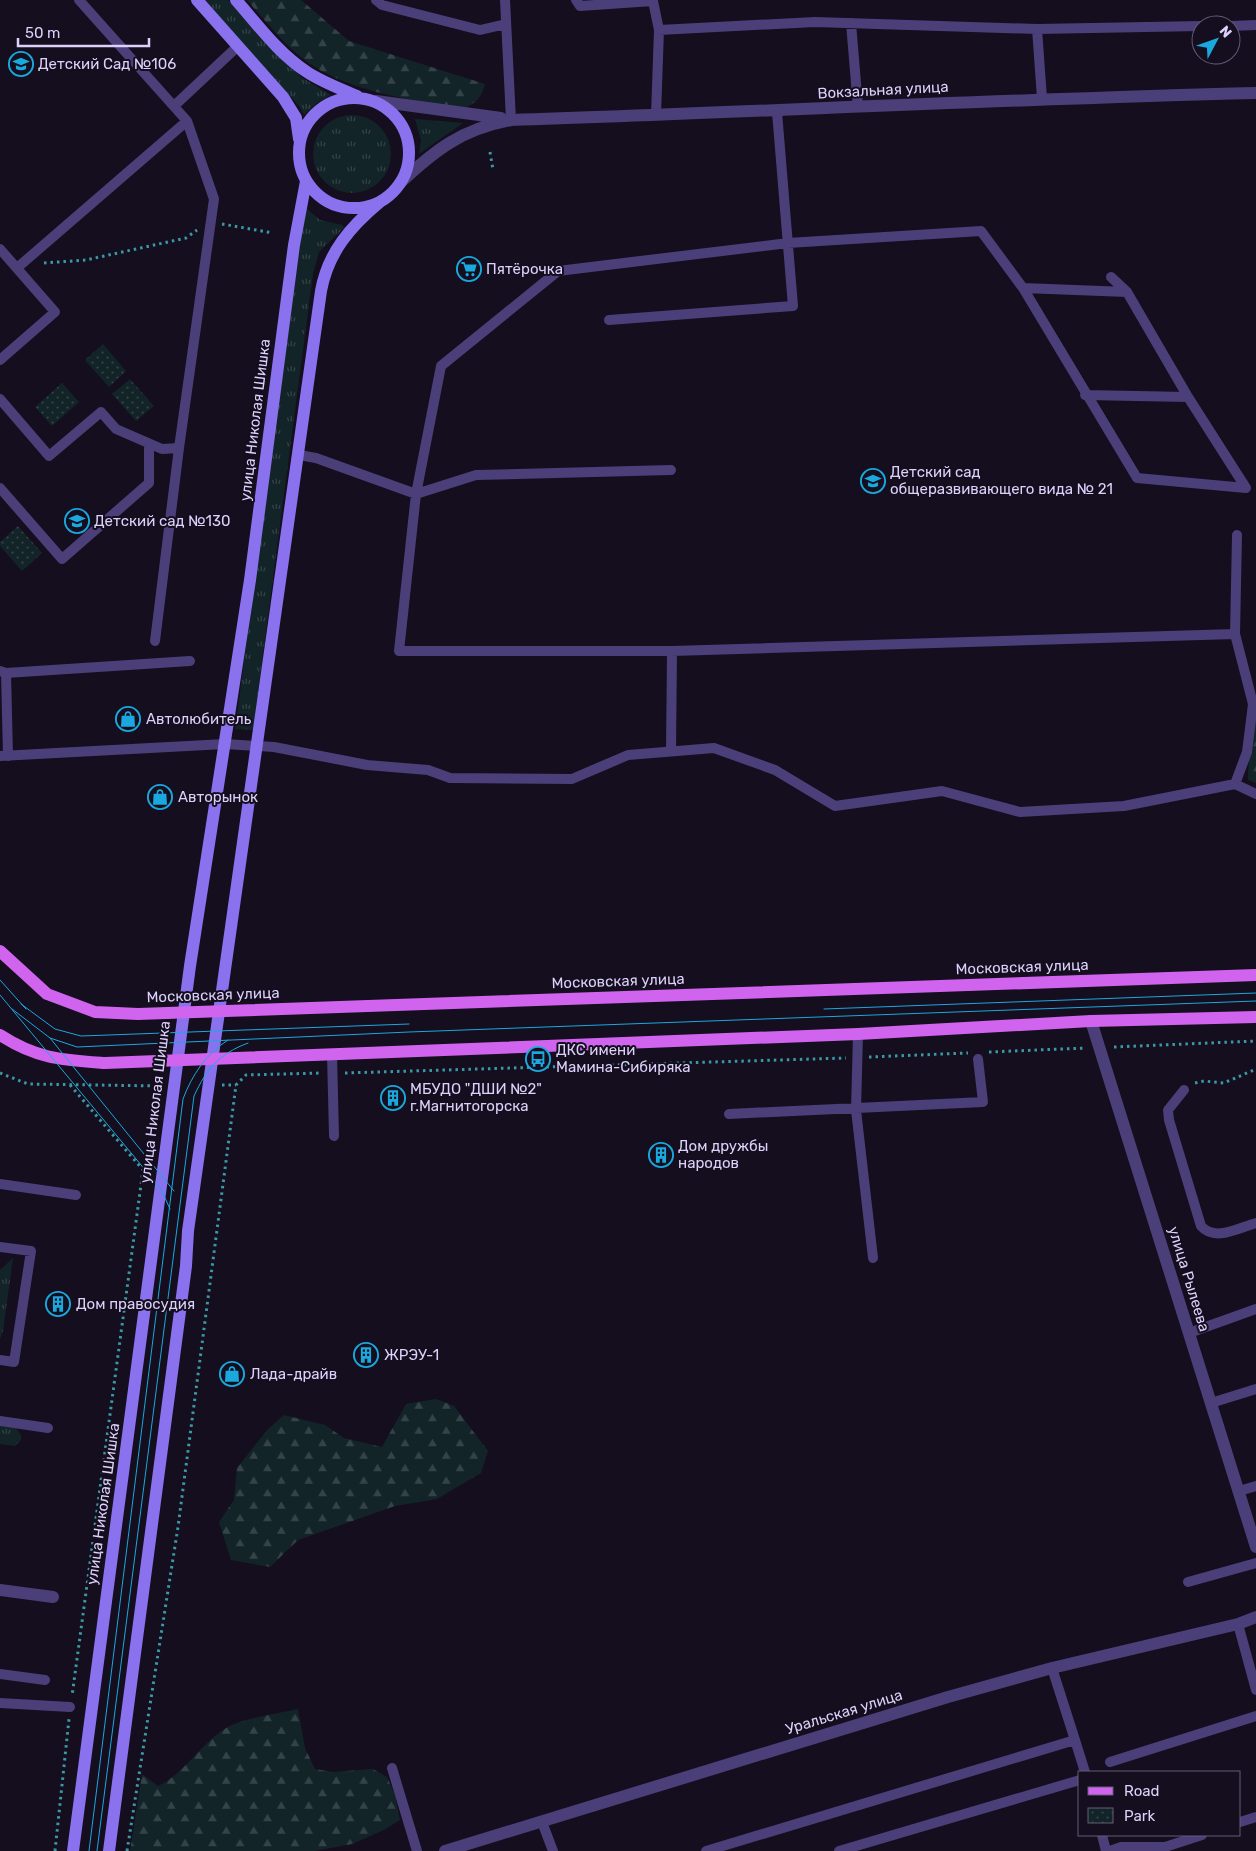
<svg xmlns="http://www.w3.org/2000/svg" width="1256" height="1851" font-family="Rubik,sans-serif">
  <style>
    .grass { fill: url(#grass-tufts) }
    .forest { fill: url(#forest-firs) }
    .park { fill: url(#park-dots) }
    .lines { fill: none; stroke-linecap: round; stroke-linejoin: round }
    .path { stroke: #3b99a4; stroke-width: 3; stroke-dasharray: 2.5 4; stroke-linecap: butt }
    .service { stroke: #4a3f78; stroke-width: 10 }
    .minor { stroke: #4a3f78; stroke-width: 12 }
    .tertiary { stroke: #4a3f78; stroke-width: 12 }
    .secondary { stroke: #8a72ef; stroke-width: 12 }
    .primary { stroke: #d164ee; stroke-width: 12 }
    .tram { stroke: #19a9de; stroke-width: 1 }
    .labels { text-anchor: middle; stroke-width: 4; stroke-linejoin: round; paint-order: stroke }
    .poi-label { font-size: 15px; fill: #dcd1fa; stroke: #140e1e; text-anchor: start }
    .street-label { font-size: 15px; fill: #dcd1fa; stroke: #140e1e }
  </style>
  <defs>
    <pattern id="grass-tufts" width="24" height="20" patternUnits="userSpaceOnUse" patternTransform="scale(1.25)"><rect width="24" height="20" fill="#122427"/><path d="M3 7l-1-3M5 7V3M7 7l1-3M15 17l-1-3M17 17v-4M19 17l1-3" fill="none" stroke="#344347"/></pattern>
    <pattern id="forest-firs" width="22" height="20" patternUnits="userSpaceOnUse" patternTransform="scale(1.25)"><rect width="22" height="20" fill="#122427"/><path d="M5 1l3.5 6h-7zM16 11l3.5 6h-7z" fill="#344347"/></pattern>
    <pattern id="park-dots" width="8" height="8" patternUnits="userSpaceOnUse" patternTransform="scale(1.25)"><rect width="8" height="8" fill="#122427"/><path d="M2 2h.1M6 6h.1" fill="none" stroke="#344347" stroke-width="1.8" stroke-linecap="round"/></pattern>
  </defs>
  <rect width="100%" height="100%" fill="#140e1e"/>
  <path class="grass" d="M204,0H228L301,77L331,95L317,103L304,115L299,106Z
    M313 154a39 39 0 1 1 78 0a39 39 0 1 1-78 0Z
    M415,119L463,123L419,154L421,140Z
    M305,207L320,220L342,225L344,228L319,252L313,274L253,730L235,729Z
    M13,1258L3,1331L0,1339V1270Z
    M0,1425L16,1428L21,1435V1440L15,1446L0,1444Z"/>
  <path class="forest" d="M247,0H301L349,41L485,84C481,98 477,103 462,109C414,100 362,94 318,69C290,53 268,24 247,0Z
    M1256,714V783L1248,780L1249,755Z
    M436,1399L454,1406L488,1451L481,1473L437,1499L395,1506L298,1540L270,1567L231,1560L219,1522L234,1500L237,1468L267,1430L284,1415L325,1425L344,1438L382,1447L406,1404Z
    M298,1709L305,1748L315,1769L333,1772L373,1769L387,1777L395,1795L400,1820L384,1830L352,1844L315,1851H130L142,1774L158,1786C184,1774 199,1746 223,1730C240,1718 277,1714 298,1709Z"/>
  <path class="park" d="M103,344L126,371L109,387L85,360Z
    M130,379L154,406L136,421L112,394Z
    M62,383L79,402L52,426L35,407Z
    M18,526L42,553L22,571L0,546V542Z"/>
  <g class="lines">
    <path class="path" d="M490,152L493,170
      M222,224L273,233
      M44,263L86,260L186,238L197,230
      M1114,1047L1256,1041
      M989,1052L1086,1048
      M869,1057L968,1053
      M0,1073L28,1084L160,1086
      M345,1073L846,1058
      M1195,1083L1204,1081L1224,1083L1256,1069
      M70,1085L143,1170L72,1696
      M222,1085H236
      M55,1851L69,1719
      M127,1851L178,1527L236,1085L246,1075L321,1073"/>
    <path class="service" d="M79,0L187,121L214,199L179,448L155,641
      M376,0L382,5L480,30L506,24
      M505,0L511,120
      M576,0L580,6L653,1L659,30
      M851,23L858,107
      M1231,26L1256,25
      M1042,98L1037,29L1201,26
      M174,106L238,46
      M656,115L659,30L815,22L1037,29
      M0,249L55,312L0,360
      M17,268L187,121
      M1111,277L1127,292L1188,397L1246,488L1137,478L1023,288L981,231L788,243L558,271L441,366L416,494L399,651H672L1235,634
      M1023,288L1127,292
      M609,320L793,306L777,112
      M1085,395L1188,397
      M0,399L49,456L101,412L116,429L162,449L179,448
      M299,455L316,458L416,494L476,475L671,470
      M0,488L62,559L149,483V444
      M0,671L6,673L8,756
      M6,673L190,661
      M671,751L672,651
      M0,756L225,744L274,747L367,765L428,770L450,778L572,779L628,755L714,748L775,770L835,806L942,791L1020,812L1124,806L1235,784L1256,794
      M1235,784L1247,752L1253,704L1235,634L1237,535
      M858,1034L856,1110L873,1258
      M332,1054L334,1136
      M1184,1090L1168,1110L1169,1120L1201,1226C1215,1242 1238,1228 1256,1223
      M729,1114L983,1102L978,1059
      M0,1184L76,1195
      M0,1247L31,1251L14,1362L0,1360
      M1189,1333L1256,1309
      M1211,1403L1256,1389
      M0,1421L48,1428
      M1239,1491L1256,1486
      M1188,1582L1256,1563
      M1238,1624L1256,1690
      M0,1674L45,1680
      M0,1703L70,1707
      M1075,1740L1085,1772
      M1110,1762L1256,1716
      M392,1768L417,1851
      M542,1822L553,1851
      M1240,1822L1256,1817
      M1102,1835L1106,1851
      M706,1851L1075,1740L1052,1668
      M839,1851L1080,1780
      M1110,1851L1121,1847H1165L1202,1835"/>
    <path class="minor" d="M1091,1021L1256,1547
      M0,1590L53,1597"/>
    <path class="tertiary" d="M376,101L501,118
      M400,183C435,150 462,129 511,120C759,112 1007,99 1256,93
      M445,1851L948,1697L1052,1668L1238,1624L1256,1617"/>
    <path class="secondary" d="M197,0L283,97L296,118L299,139
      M236,0C258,25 279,54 307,72C322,82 341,89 357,96
      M299 153a55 55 0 1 1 110 0a55 55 0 1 1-110 0Z
      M73,1851L190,966L250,580L294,245L306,181
      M109,1851L186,1266L188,1231L321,291C328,252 351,226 380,202"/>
    <path class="primary" d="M0,951L47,994L95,1012L138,1014L1256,975
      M0,1035C37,1059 62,1060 105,1063L858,1034L1091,1021L1256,1017"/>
    <path class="tram" d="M0,980L26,1009
      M0,995L161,1189L170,1209
      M21,1004L55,1029L81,1036L409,1024
      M12,1009L50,1038L77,1047L409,1032L1256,1001
      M824,1009L1256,993
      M50,1038L174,1191
      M89,1851L183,1099C192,1075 206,1054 228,1040
      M97,1851L194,1096C207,1068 219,1054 248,1043"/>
  </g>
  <defs>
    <symbol id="school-ring" viewBox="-11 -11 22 22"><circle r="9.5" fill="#140e1e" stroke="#19a9de" stroke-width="1.5"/><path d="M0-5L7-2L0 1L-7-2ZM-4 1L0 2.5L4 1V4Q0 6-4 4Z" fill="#19a9de"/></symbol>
    <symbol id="supermarket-ring" viewBox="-11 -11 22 22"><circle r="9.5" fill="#140e1e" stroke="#19a9de" stroke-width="1.5"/><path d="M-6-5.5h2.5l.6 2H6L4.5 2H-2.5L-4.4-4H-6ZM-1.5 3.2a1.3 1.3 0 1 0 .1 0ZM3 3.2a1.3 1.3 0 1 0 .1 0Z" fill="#19a9de"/></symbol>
    <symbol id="shop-ring" viewBox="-11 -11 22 22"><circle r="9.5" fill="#140e1e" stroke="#19a9de" stroke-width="1.5"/><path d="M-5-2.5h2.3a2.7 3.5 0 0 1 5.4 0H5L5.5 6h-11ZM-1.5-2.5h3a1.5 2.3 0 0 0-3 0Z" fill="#19a9de"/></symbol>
    <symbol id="bus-ring" viewBox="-11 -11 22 22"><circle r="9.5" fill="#140e1e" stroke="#19a9de" stroke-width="1.5"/><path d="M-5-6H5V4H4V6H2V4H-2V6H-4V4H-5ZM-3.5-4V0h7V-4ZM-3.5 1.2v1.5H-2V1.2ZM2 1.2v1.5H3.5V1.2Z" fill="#19a9de"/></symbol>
    <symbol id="building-ring" viewBox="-11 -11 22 22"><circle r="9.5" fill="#140e1e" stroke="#19a9de" stroke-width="1.5"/><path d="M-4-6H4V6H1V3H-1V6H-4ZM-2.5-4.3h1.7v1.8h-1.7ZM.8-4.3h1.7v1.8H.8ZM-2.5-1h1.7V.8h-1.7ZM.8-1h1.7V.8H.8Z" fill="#19a9de"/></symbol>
  </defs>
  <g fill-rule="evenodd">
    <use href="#school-ring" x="7" y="50" width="28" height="28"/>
    <use href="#supermarket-ring" x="455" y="255" width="28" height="28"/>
    <use href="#school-ring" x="859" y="467" width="28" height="28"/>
    <use href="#school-ring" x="63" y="507" width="28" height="28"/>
    <use href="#shop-ring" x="114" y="705" width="28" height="28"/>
    <use href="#shop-ring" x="146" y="783" width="28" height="28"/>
    <use href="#bus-ring" x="524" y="1045" width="28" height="28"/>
    <use href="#building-ring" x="379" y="1084" width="28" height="28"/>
    <use href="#building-ring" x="647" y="1141" width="28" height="28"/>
    <use href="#building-ring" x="44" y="1290" width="28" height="28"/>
    <use href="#building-ring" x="352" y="1341" width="28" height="28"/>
    <use href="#shop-ring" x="218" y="1360" width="28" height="28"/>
  </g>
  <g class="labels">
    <g class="poi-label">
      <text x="38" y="69">Детский Сад №106</text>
      <text x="486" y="274">Пятёрочка</text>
      <text x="890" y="477">Детский сад<tspan x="890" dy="17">общеразвивающего вида № 21</tspan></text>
      <text x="94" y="526">Детский сад №130</text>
      <text x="146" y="724">Автолюбитель</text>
      <text x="178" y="802">Авторынок</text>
      <text x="556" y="1055">ДКС имени<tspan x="556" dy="17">Мамина-Сибиряка</tspan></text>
      <text x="410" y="1094">МБУДО "ДШИ №2"<tspan x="410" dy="17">г.Магнитогорска</tspan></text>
      <text x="678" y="1151">Дом дружбы<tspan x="678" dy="17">народов</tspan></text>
      <text x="76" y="1309">Дом правосудия</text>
      <text x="384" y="1360">ЖРЭУ-1</text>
      <text x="250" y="1379">Лада-драйв</text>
    </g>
    <g class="street-label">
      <text transform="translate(883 90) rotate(-3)" y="5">Вокзальная улица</text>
      <text transform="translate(255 420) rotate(-83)" y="5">улица Николая Шишка</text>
      <text transform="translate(1022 967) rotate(-2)" y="5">Московская улица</text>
      <text transform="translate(618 981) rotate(-2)" y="5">Московская улица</text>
      <text transform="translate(213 995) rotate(-2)" y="5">Московская улица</text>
      <text transform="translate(155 1102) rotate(-83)" y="5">улица Николая Шишка</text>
      <text transform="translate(1189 1279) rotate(73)" y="5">улица Рылеева</text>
      <text transform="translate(103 1504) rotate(-82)" y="5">улица Николая Шишка</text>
      <text transform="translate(844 1712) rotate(-17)" y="5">Уральская улица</text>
    </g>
  </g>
  <rect x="1078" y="1771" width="162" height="65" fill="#140e1e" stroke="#645c76"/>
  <rect x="1088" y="1787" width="25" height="8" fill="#d164ee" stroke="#645c76"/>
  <text x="1124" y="1796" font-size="15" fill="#dcd1fa">Road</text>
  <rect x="1088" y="1808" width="25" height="15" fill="url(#park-dots)" stroke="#645c76"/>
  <text x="1124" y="1821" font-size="15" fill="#dcd1fa">Park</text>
  <g transform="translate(1216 40) rotate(49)"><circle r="24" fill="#140e1e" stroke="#645c76"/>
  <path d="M0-4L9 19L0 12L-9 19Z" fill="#19a9de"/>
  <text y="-8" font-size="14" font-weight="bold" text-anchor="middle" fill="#dcd1fa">N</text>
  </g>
  <path d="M18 38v8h131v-8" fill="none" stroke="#dcd1fa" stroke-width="2.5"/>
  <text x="25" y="38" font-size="15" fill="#dcd1fa" stroke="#140e1e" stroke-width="4" paint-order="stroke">50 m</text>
</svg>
